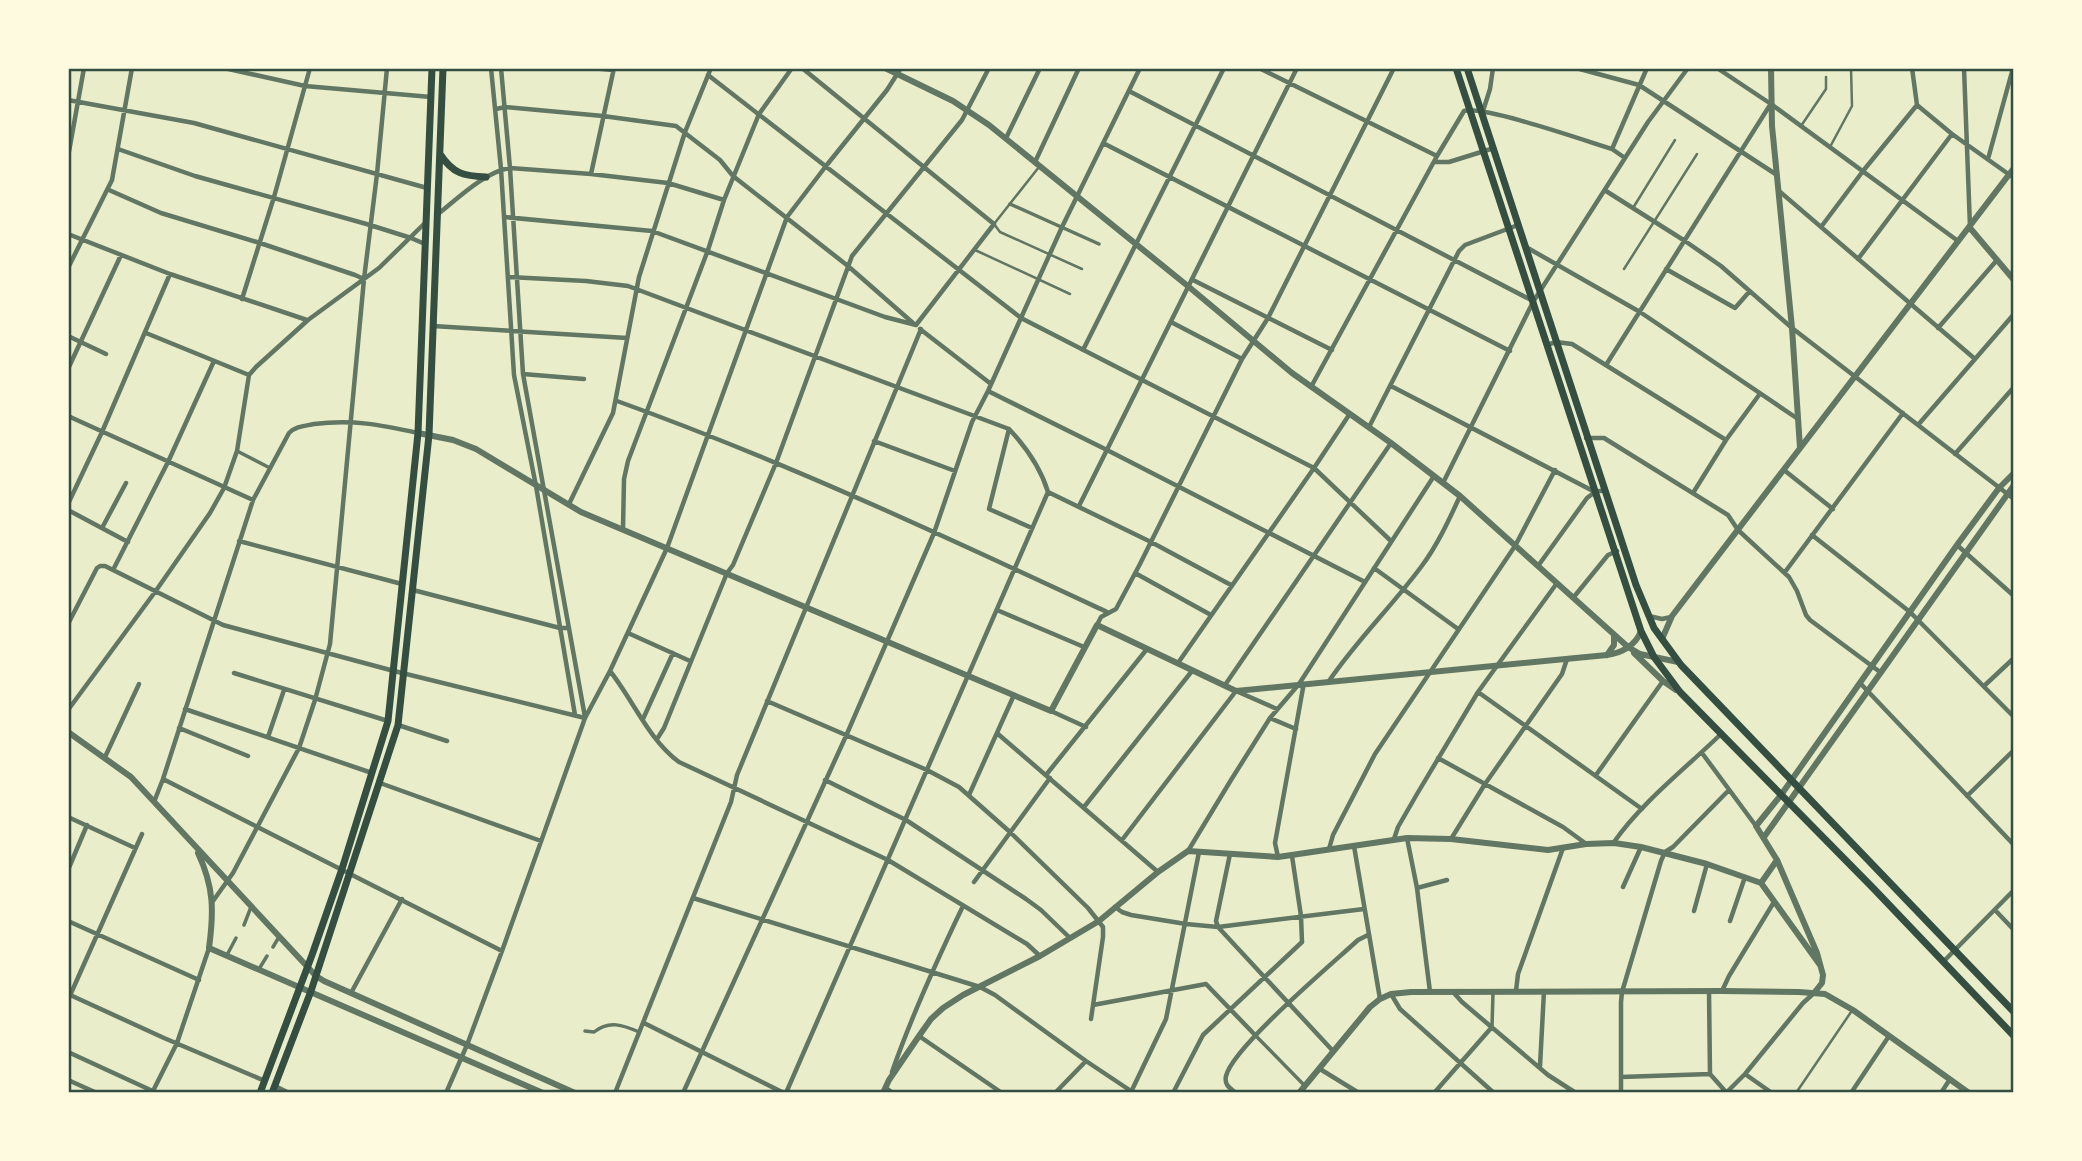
<svg xmlns="http://www.w3.org/2000/svg" width="2082" height="1161" font-family="'Fira Sans',sans-serif">
  <style>
    .lines { fill: none; stroke-linecap: round; stroke-linejoin: round }
    .service { stroke: #617663; stroke-width: 2.5 }
    .pedestrian { stroke: #617663; stroke-width: 3.5 }
    .minor { stroke: #617663; stroke-width: 4.5 }
    .tertiary { stroke: #617663; stroke-width: 6 }
    .secondary { stroke: #344e41; stroke-width: 7 }
    .neatline { fill: none; stroke: #344e41; stroke-width: 2.5 }
  </style>
  <rect width="100%" height="100%" fill="#e9edc9"/>
  <g class="lines">
    <path class="service" d="M1801,126L1826,89V77
      M1830,147L1852,106L1851,68
      M1039,167L994,224L1000,232L1082,269
      M1633,208L1675,140
      M975,250L1070,294
      M1624,269L1697,154
      M1796,1093L1851,1012"/>
    <path class="pedestrian" d="M1010,204L1099,244
      M237,451L270,468
      M244,925L251,907
      M273,947L279,937
      M227,955L236,938
      M259,969L267,956
      M1492,1027L1493,993
      M585,1031L594,1032C609,1020 623,1025 639,1032
      M1256,1036L1305,1086"/>
    <path class="minor" d="M224,68L305,86L431,97
      M491,68L501,169L514,375L536,486L575,715
      M501,68L510,168L523,374L585,717
      M591,68L613,70
      M1259,68L1437,156
      M1576,68L1639,85L1777,175
      M1717,68L1771,104L1958,241
      M1964,68L1970,227
      M708,75L1021,318L1314,468L1391,541
      M1129,91L1533,301
      M68,100L194,123L427,188
      M1917,105L1952,134L2014,178
      M496,109L505,107L603,116L676,126L720,160L733,176L848,266L913,323
      M1483,111L1490,89L1493,68
      M1006,138L1040,68
      M1103,143L1510,351
      M118,149L195,176L370,225L411,238L425,244
      M1612,149L1647,68
      M68,157L84,68
      M1988,159L2013,68
      M1035,162L1079,68
      M1434,162H1449L1494,148
      M591,174L614,68
      M109,190L161,213L260,243L355,275L364,279
      M1606,191L1685,241L1721,266L1792,328L2014,499
      M1779,191L1975,359
      M438,214C457,199 486,171 510,168L591,174L668,183L724,200
      M504,217L652,231L885,317L916,325L994,224L802,68
      M1821,227L1863,171L1917,105L1912,68
      M68,234L170,274L307,320
      M1526,247L1640,312L1798,419
      M1858,259L1952,134
      M68,268L112,180L132,68
      M1666,269L1735,308L1749,292
      M509,277L586,281L628,286L1009,429C1025,446 1041,469 1048,492L1151,542L1231,585
      M1193,280L1332,350
      M242,299L274,197L310,68
      M1171,322L1242,359
      M433,326L627,338
      M1938,328L1997,260
      M920,329L991,384
      M146,333L249,375
      M68,336L106,354
      M1547,345L1556,342L1572,344L1726,440
      M1083,350L1224,68
      M1606,365L1770,105
      M68,369L121,255
      M523,374L584,379
      M1391,386L1595,492L1605,490
      M1311,387L1437,156L1464,111C1483,105 1586,141 1612,149L1625,158
      M988,391L1107,450L1365,582
      M617,401C784,461 946,537 1107,612
      M68,416L253,500
      M1918,425L2014,314
      M1369,427L1459,251L1465,245L1518,225
      M1009,429L989,509L1032,528
      M1586,438H1604L1728,515L1738,530L1789,577L1797,591L1806,615L1810,620L1880,672
      M874,441L955,471
      M1955,454L2014,387
      M1784,470L1833,509
      M1443,483L1533,302L1648,122L1688,68
      M1693,493L1726,440L1759,395
      M68,504L102,432L170,274
      M569,504L613,413L639,277L685,132L711,68
      M1079,506L1297,68
      M68,510L128,542
      M102,528L126,483
      M623,529L624,479L628,461L708,250L724,200L759,114L792,68
      M1812,535L1910,612L2014,717
      M239,541L402,584
      M1957,545L2014,596
      M1538,566L1587,498L1595,492
      M1374,568L1458,629
      M113,570L168,462L214,361
      M1785,572L1903,413
      M1135,573L1211,615
      M413,590L560,628H569
      M1573,598L1608,555L1617,551
      M997,610L1084,647
      M1649,616L1662,619L1671,617
      M68,624L97,568L100,566H105L223,625L394,671L585,718
      M1097,625L1101,617L1116,609L1140,564L1242,359L1268,318L1394,68
      M628,633L690,661
      M1178,663L1314,468L1349,415
      M610,671C633,700 649,740 679,762L888,860L1027,944L1040,956
      M234,673L388,721
      M1329,681C1357,640 1392,606 1421,567C1437,546 1449,520 1460,496
      M1860,683L2014,845
      M1225,685L1391,443
      M1984,686L2014,658
      M1478,692L1642,809
      M767,701L927,770L959,787L1010,832L1088,908L1103,927V937L1091,1019
      M185,709L372,773
      M68,710L155,592L210,513L224,488L237,451L249,375L256,367L308,320L379,268L426,222
      M1051,711L1086,727
      M1270,718L1296,729
      M643,719L673,653
      M398,725L447,741
      M179,728L248,756
      M998,734L1158,872
      M268,737L284,690
      M657,739L664,728L727,573L733,565L776,463L852,256L962,120L989,68
      M1702,753L1756,826
      M105,757L139,684
      M1438,758L1563,827L1585,843
      M1046,775L1147,649
      M1596,775L1663,681
      M163,779L502,951
      M825,780L906,820L1026,899L1041,910L1070,938
      M380,783L541,841
      M969,795L1014,695
      M1967,796L2014,750
      M154,802L163,779L253,500L289,433C296,426 305,426 314,424C353,419 381,425 418,433
      M1084,807L1192,671
      M68,817L135,848
      M1407,838L1417,888L1430,992
      M1394,839L1398,827L1417,794L1478,692L1557,583
      M1451,839L1485,784L1562,674L1567,659
      M1122,840L1236,691L1277,709
      M1614,842C1642,802 1686,768 1721,734
      M1354,846L1380,999
      M1329,849L1333,835L1375,754L1515,546L1555,470
      M1188,851L1231,780L1270,718L1299,684L1434,476
      M1230,854L1216,921L1218,927L1333,1051
      M1278,857L1275,843L1303,688L1299,684
      M68,870L87,825
      M974,882L1050,778
      M1623,887L1641,847
      M1417,888L1447,880
      M693,898L980,987L995,995L1086,1061L1134,1093
      M213,901L233,873L299,748L315,700L330,644L364,279L377,174L387,68
      M1115,907L1122,912L1131,915L1186,924L1218,927L1364,909
      M1995,910L2014,930
      M1694,911L1707,864
      M68,921L199,980
      M1730,921L1745,877
      M1943,962L2014,890
      M1516,991L1518,974L1563,848
      M1709,991L1710,1074L1726,1092
      M1722,991L1729,976L1774,902
      M1453,992L1462,1002L1548,1075L1576,1093
      M351,993L402,899
      M68,994L164,1038L265,1081
      M1391,994L1400,1009L1494,1093
      M68,1000L142,834
      M1093,1005L1206,984L1256,1036
      M644,1023L784,1093
      M919,1036L1002,1093
      M68,1052L157,1093
      M1540,1066L1544,991
      M1320,1069L1359,1093
      M892,1072C912,1015 937,960 963,906
      M1745,1074L1772,1093
      M1621,1077L1710,1074
      M68,1080L97,1093
      M275,1086L289,1093
      M886,1088L893,1093
      M1131,1092L1166,1019L1199,852
      M152,1093L177,1043L209,948
      M446,1093L467,1045L502,951L585,718L610,671L667,548L787,217L826,166L887,90L901,68
      M615,1093L731,802L737,775L921,329
      M683,1093L846,736L934,533L972,422L988,391L1062,227L1140,68
      M786,1093L1048,492
      M1055,1093L1086,1061
      M1173,1093L1203,1035L1302,942L1301,916L1292,856
      M1236,1093C1230,1088 1224,1085 1226,1076C1233,1047 1332,964 1358,940L1368,935
      M1434,1093L1492,1027
      M1621,1093V1002L1622,992L1661,861L1665,852L1673,847L1729,790
      M1726,1093L1745,1074L1803,1003L1813,994
      M1851,1093L1889,1036
      M1941,1093L1950,1079"/>
    <path class="tertiary" d="M885,68L953,101L989,125L1189,287L1292,373L1391,443L1460,496L1628,647L1640,654L1678,662
      M1771,68L1772,126L1792,328L1800,448
      M1970,228L2014,280
      M418,433L453,440L476,449L581,512L1051,711L1097,625L1236,691L1607,655C1622,653 1636,645 1641,631
      M1662,639L1672,616L2014,168
      M1634,653L1663,681L1676,690
      M1607,655L1614,645V635
      M68,732L131,777L316,976L324,981L575,1093
      M1764,837L2014,485
      M198,853C214,887 214,911 209,948L543,1093
      M1761,883L1777,860
      M1814,993L1822,983L1823,975L1817,953L1777,860L1756,826L1781,795L1957,545L1999,488L2014,473
      M883,1093L889,1080L919,1036L931,1019L943,1008L963,995L1040,956L1099,921L1158,872L1188,851L1278,857L1407,838L1451,839L1548,850L1586,844L1614,843L1641,847L1707,864L1761,883L1820,965
      M1299,1093L1370,1007L1380,999L1391,994L1411,992L1722,991L1799,992L1825,994L1853,1010L1969,1093"/>
    <path class="secondary" d="M1456,68L1641,631L1654,657L1680,692L1874,889L2014,1036
      M1467,68L1636,585L1654,628L1681,665L2014,1012
      M440,154C453,174 464,176 486,177
      M260,1093L312,955L342,869L388,721L418,433L432,68
      M272,1093L311,991L398,725L429,435L443,68"/>
  </g>
  <rect width="2082" height="1161" fill="none" stroke="#fefae0" stroke-width="140"/>
  <rect x="70" y="70" width="1942" height="1021" class="neatline"/>
</svg>
